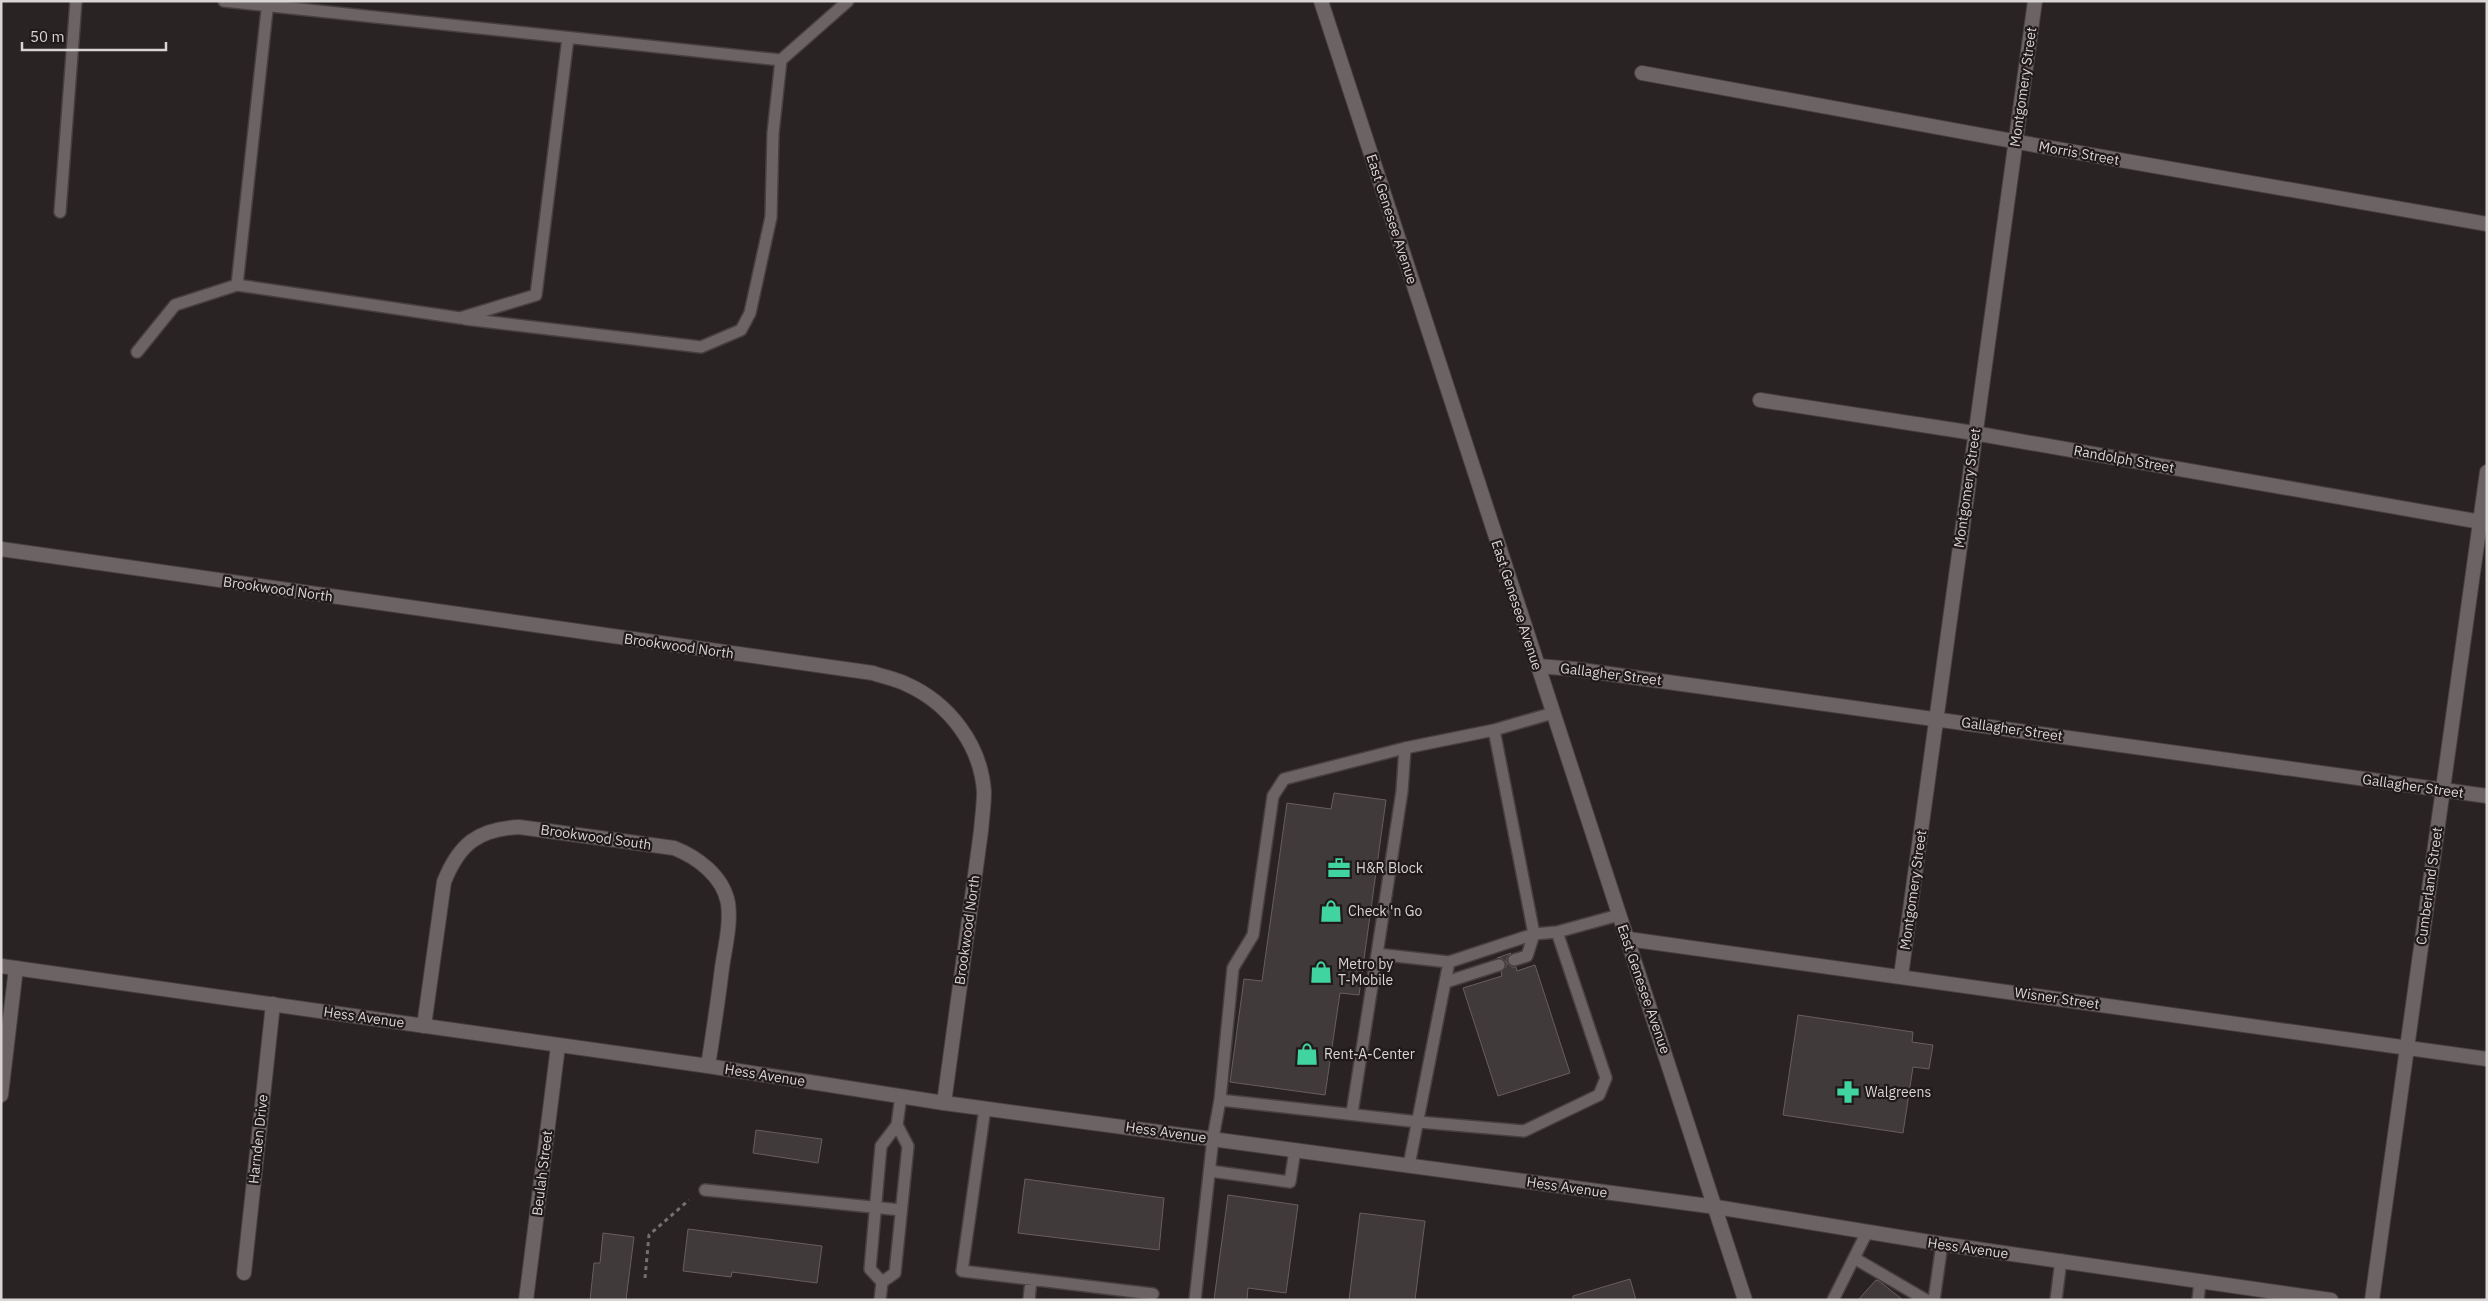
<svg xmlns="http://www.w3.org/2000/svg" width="2488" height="1301" font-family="'IBM Plex Sans',sans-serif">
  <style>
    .building { fill: #413a3a; stroke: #675f5f }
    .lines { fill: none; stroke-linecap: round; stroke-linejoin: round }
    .service-casing { stroke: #474041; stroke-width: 14 }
    .minor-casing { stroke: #474041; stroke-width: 16 }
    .tertiary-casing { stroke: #474041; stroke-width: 16 }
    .secondary-casing { stroke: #474041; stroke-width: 16 }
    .path { stroke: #767070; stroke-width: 3; stroke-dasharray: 4 4; stroke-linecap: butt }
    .service { stroke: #6c6464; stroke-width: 11 }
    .minor { stroke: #6c6464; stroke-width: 14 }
    .tertiary { stroke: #6c6464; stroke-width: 14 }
    .secondary { stroke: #6c6464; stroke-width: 14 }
    .labels { text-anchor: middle; stroke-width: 4.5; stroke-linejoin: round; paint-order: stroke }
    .street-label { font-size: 14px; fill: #dad5d5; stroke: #201a1a }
    .poi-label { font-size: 14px; fill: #dad5d5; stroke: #201a1a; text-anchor: start }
  </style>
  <rect width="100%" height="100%" fill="#2a2323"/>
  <path class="building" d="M1334,793L1386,800L1359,995L1340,993L1325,1095L1230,1082L1244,979L1262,981L1287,803L1331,809Z
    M1511,953L1507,958V963L1512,967H1516L1517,971L1535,965L1570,1073L1498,1096L1463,988L1502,976L1501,972L1506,967V962L1501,958H1497Z
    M1798,1015L1913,1032L1912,1042L1933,1045L1929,1069L1913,1067L1903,1133L1783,1115Z
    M756,1130L822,1139L818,1163L753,1153Z
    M1025,1179L1164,1198L1159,1250L1018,1233Z
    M1228,1195L1298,1205L1286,1293L1248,1288L1247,1300H1214Z
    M1360,1213L1425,1221L1415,1300H1349Z
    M688,1229L822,1246L817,1283L732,1272L731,1277L683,1271Z
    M603,1233L634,1237L626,1300H590L594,1263H600Z
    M1630,1279L1636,1300H1573V1296Z
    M1876,1280L1879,1281L1903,1300H1858Z"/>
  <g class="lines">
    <defs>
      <path id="service" d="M224,1L781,60L848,1
        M60,212L76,1
        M237,285L268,1
        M465,319L701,347L741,330L750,313L771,217L773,133L781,60
        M137,352L175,305L237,285L460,318L536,295L568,38
        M1377,954L1402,791L1405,748
        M1514,960L1527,956L1534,934L1494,730L1553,713
        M1446,982L1499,965
        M1220,1100L1233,968L1253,935L1273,796L1284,779L1405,748L1494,730
        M985,1108L962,1271L1153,1294
        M1352,1113L1377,954L1449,962L1534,934L1557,932L1619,915
        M1409,1165L1449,962
        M1210,1171L1290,1182L1295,1150
        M705,1190L901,1210
        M1854,1258L1926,1300
        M882,1282L870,1269L881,1146L897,1125L901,1096
        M880,1300L882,1282L895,1273L908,1146L897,1125
        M1029,1300L1031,1280
        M1195,1300L1213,1138L1220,1100L1419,1122L1524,1131L1599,1095L1606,1078L1557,932
        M1833,1300L1867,1232
        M1934,1300L1942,1244
        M2056,1300L2061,1260
        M2198,1300L2200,1282"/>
      <path id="minor" d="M1642,73L2040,146L2487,224
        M1760,400L1974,433L2487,523
        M1,549L873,673C884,677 896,679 906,684C949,703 981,745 984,792C984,805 982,818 981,831L944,1103
        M1537,666L1574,669L2487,796
        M1628,939L2487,1059
        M1901,976L2035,1
        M424,1026L444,882C459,844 478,829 519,827L674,848C697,857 723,876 728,903C731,924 725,947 722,968C718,1001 713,1034 708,1066
        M1,1095L16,968
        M244,1273L273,1004
        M526,1300L558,1046
        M2372,1300L2487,472"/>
      <path id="tertiary" d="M1,966L708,1066L944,1103L1716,1207L1942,1244L2331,1300"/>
      <path id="secondary" d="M1321,1L1745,1300"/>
    </defs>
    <use href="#service" class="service-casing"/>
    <use href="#minor" class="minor-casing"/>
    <use href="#tertiary" class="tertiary-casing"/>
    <use href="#secondary" class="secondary-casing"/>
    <path class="path" d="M645,1278L649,1235L689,1200"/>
    <use href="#service" class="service"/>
    <use href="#minor" class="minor"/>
    <use href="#tertiary" class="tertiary"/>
    <use href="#secondary" class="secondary"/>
  </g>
  <defs>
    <symbol id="office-bare" viewBox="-9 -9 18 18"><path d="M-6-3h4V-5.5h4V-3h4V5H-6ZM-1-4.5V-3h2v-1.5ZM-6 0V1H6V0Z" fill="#40d4a1" stroke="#201a1a" stroke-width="2.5" paint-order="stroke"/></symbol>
    <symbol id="shop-bare" viewBox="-9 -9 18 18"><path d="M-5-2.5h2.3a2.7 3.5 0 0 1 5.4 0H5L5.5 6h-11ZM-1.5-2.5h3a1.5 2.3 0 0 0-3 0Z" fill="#40d4a1" stroke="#201a1a" stroke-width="2.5" paint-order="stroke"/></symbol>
    <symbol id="pharmacy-bare" viewBox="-9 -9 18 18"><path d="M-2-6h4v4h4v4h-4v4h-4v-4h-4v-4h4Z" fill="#40d4a1" stroke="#201a1a" stroke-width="2.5" paint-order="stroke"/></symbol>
  </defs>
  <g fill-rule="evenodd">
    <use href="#office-bare" x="1323" y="852" width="32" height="32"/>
    <use href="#shop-bare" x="1315" y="895" width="32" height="32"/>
    <use href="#shop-bare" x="1305" y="956" width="32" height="32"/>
    <use href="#shop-bare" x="1291" y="1038" width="32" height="32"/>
    <use href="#pharmacy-bare" x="1832" y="1076" width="32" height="32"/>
  </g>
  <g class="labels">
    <g class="street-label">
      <text transform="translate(2023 87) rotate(-82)" y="5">Montgomery Street</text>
      <text transform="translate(2079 153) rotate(10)" y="5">Morris Street</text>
      <text transform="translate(1392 219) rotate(72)" y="5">East Genesee Avenue</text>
      <text transform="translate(2124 459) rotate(10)" y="5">Randolph Street</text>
      <text transform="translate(1967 488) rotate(-82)" y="5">Montgomery Street</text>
      <text transform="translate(278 589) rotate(8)" y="5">Brookwood North</text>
      <text transform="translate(1517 605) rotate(72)" y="5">East Genesee Avenue</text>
      <text transform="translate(679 646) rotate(8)" y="5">Brookwood North</text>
      <text transform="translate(1611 674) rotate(7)" y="5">Gallagher Street</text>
      <text transform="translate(2012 729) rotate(8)" y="5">Gallagher Street</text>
      <text transform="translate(2413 786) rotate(8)" y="5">Gallagher Street</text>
      <text transform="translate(596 837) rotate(8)" y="5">Brookwood South</text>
      <text transform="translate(2429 886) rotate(-82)" y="5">Cumberland Street</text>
      <text transform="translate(1913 890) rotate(-82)" y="5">Montgomery Street</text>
      <text transform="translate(967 930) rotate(-82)" y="5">Brookwood North</text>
      <text transform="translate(1644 989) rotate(71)" y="5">East Genesee Avenue</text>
      <text transform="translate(2057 998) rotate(8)" y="5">Wisner Street</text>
      <text transform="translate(364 1017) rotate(8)" y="5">Hess Avenue</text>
      <text transform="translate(765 1075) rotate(9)" y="5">Hess Avenue</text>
      <text transform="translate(1166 1132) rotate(8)" y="5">Hess Avenue</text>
      <text transform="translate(258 1139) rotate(-84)" y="5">Harnden Drive</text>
      <text transform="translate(542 1173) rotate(-83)" y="5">Beulah Street</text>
      <text transform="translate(1567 1187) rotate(8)" y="5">Hess Avenue</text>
      <text transform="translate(1968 1248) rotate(8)" y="5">Hess Avenue</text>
    </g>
    <g class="poi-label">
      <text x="1356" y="873">H&amp;R Block</text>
      <text x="1348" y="916">Check 'n Go</text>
      <text x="1338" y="969">Metro by<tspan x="1338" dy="16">T-Mobile</tspan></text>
      <text x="1324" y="1059">Rent-A-Center</text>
      <text x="1865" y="1097">Walgreens</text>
    </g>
  </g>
  <rect width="2488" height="1301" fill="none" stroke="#dad5d5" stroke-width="5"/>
  <path d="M22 42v8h144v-8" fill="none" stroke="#dad5d5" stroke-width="2.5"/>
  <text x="30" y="42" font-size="15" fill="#dad5d5" stroke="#201a1a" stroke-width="4" paint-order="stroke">50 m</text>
</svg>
